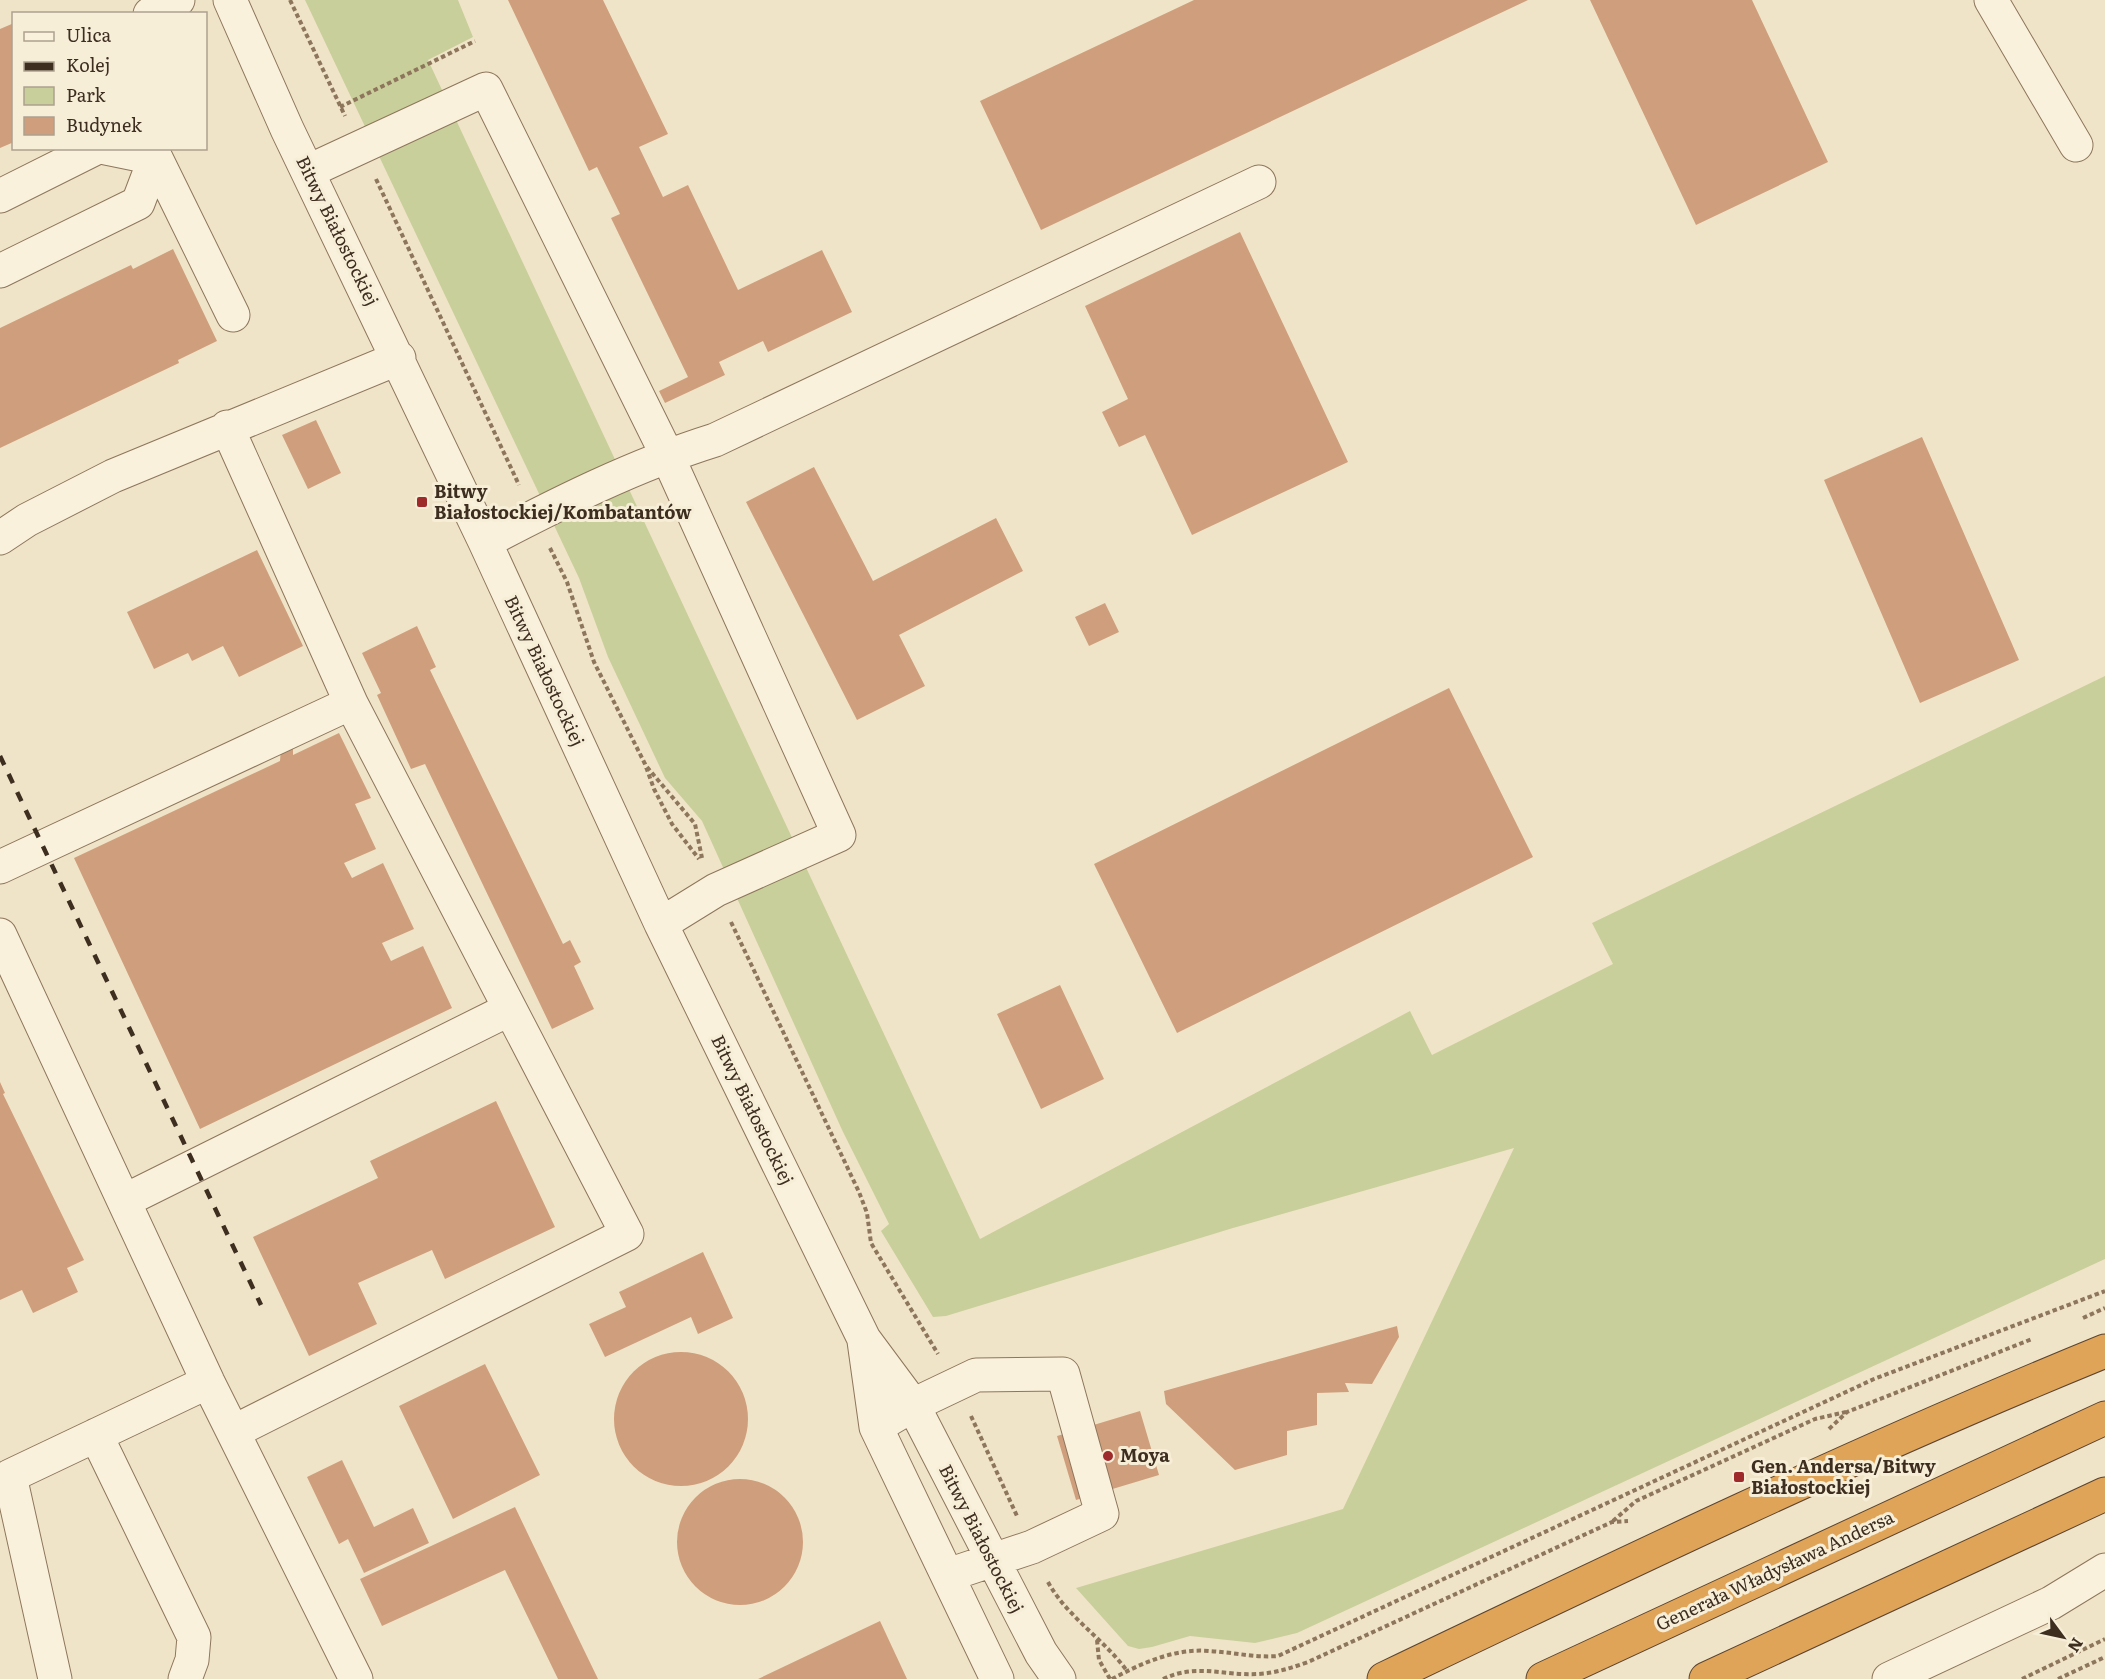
<svg xmlns="http://www.w3.org/2000/svg" width="2105" height="1679" font-family="Literata,serif">
  <style>
    .green { fill: #c9cf9b }
    .building { fill: #cf9f7d }
    .lines { fill: none; stroke-linecap: round; stroke-linejoin: round }
    .minor-casing { stroke: #8d765c; stroke-width: 35 }
    .highway-casing { stroke: #5b4430; stroke-width: 35 }
    .path { stroke: #8d765c; stroke-width: 4; stroke-dasharray: 4.5 3; stroke-linecap: butt }
    .minor { stroke: #faf1dc; stroke-width: 33 }
    .highway { stroke: #e0a458; stroke-width: 33 }
    .rail { stroke: #3d2e20; stroke-width: 4.5; stroke-dasharray: 10 10; stroke-linecap: butt }
    .poi-dot { fill: #9e2a2b; stroke: #f7eed8; stroke-width: 2 }
    .labels { text-anchor: middle; stroke-width: 6; stroke-linejoin: round; paint-order: stroke }
    .street-label { font-size: 18px; fill: #3d2e20; stroke: #f7eed8 }
    .poi-label { font-size: 18px; font-weight: bold; fill: #3d2e20; stroke: #f7eed8; text-anchor: start }
  </style>
  <rect width="100%" height="100%" fill="#f0e4c8"/>
  <path class="green" d="M305,0H458L473,37L428,60L980,1239L1410,1011L1432,1055L1613,964L1592,923L2105,676V1259L1297,1633L1255,1643L1190,1636L1152,1647L1139,1649L1128,1646L1076,1588L1343,1509L1514,1148L1233,1228L946,1316L933,1317L881,1231L889,1224L843,1132L702,821L665,778L608,657L579,578Z"/>
  <path class="building" d="M508,0H603L668,134L639,147L663,197L688,185L738,290L822,250L852,312L768,352L763,341L719,362L725,375L665,403L659,391L688,377L611,218L620,214L597,167L589,171Z
    M1194,0H1528L1041,230L980,101Z
    M1590,0H1752L1828,162L1696,225Z
    M14,23V142L0,148V29Z
    M1240,232L1348,462L1192,535L1145,435L1119,447L1102,412L1128,399L1085,306Z
    M173,249L217,341L178,360L179,363L0,448V328L131,265L133,269Z
    M316,420L341,473L308,489L282,435Z
    M1922,437L2019,660L1920,703L1824,480Z
    M814,467L873,581L996,518L1023,571L899,635L925,686L857,720L746,502Z
    M257,550L303,646L239,677L223,646L192,661L188,653L154,669L127,612Z
    M1105,603L1119,632L1089,646L1075,617Z
    M417,626L436,667L430,670L563,944L570,940L581,962L574,966L594,1009L552,1029L425,764L411,769L377,695L381,693L362,653Z
    M1449,688L1533,857L1177,1033L1094,864Z
    M339,733L371,798L355,804L376,849L344,863L352,878L383,863L414,929L382,943L391,961L423,946L452,1008L200,1129L74,858L280,761L281,748L293,749V755Z
    M1060,985L1104,1079L1041,1109L997,1014Z
    M0,1082L5,1093L3,1094L84,1260L67,1268L78,1292L33,1313L22,1290L0,1300Z
    M496,1101L555,1227L445,1279L432,1250L358,1283L377,1324L309,1356L253,1237L378,1178L370,1161Z
    M703,1252L733,1318L698,1334L691,1317L605,1357L589,1324L626,1307L619,1292Z
    M1397,1326L1399,1337L1372,1384L1345,1383L1349,1392L1317,1393V1425L1287,1431V1455L1235,1470L1166,1404L1164,1391Z
    M614 1419a67 67 0 1 1 134 0a67 67 0 1 1-134 0Z
    M485,1364L540,1475L453,1519L399,1406Z
    M1140,1411L1159,1475L1076,1500L1057,1436Z
    M342,1460L374,1527L413,1508L429,1543L364,1573L348,1539L339,1544L307,1477Z
    M677 1542a63 63 0 1 1 126 0a63 63 0 1 1-126 0Z
    M515,1507L538,1555L598,1679H558L505,1570L382,1626L360,1579Z
    M880,1621L907,1679H758Z"/>
  <g class="lines">
    <defs>
      <path id="minor" d="M230,0L287,129L485,542L661,924L864,1339L913,1405L1041,1653L1059,1679
        M1991,0L2076,145
        M150,14L178,0
        M151,148L233,315
        M309,171L486,89L667,455L839,835L716,890L661,924
        M0,196L96,148
        M0,271L138,203L155,158L106,148
        M0,538L27,520L113,476L399,358
        M485,542C559,503 635,465 715,440L1259,182
        M0,867L351,703L227,427
        M0,935L208,1382L356,1679
        M124,1201L510,1009
        M864,1341L876,1427L997,1679
        M876,1427L913,1405L976,1375L1063,1374L1102,1514L1032,1547L948,1575
        M233,1432L627,1234L351,703
        M96,1435L194,1637L192,1660L185,1679
        M55,1679L10,1476L208,1382
        M1889,1679L2051,1603L2105,1570"/>
      <path id="highway" d="M1384,1679C1622,1565 1860,1451 2105,1351
        M1543,1679L2105,1418
        M1706,1679L2105,1494"/>
    </defs>
    <use href="#minor" class="minor-casing"/>
    <use href="#highway" class="highway-casing"/>
    <path class="path" d="M290,0L345,116
      M340,107L475,41
      M376,179L519,485
      M550,548L567,582L594,662L645,764L654,789L672,824L699,859
      M647,767L695,824L702,858
      M731,922L859,1192L867,1213L871,1243L938,1354
      M2083,1318L2105,1308
      M971,1416L1017,1516
      M1829,1429L1847,1412L2032,1339
      M1613,1521L1636,1501L1815,1419L1846,1412
      M1048,1582C1067,1617 1104,1639 1127,1671
      M1097,1640L1099,1660L1110,1679
      M1112,1679C1142,1663 1175,1648 1209,1651C1233,1652 1254,1658 1278,1656L1874,1379L2105,1291
      M1163,1679C1197,1663 1223,1676 1258,1674C1276,1673 1291,1668 1308,1662L1612,1522L1628,1521
      M2022,1679L2105,1639
      M2058,1679L2105,1657"/>
    <use href="#minor" class="minor"/>
    <use href="#highway" class="highway"/>
    <path class="rail" d="M0,756L261,1305"/>
  </g>
  <g class="poi-dot">
    <rect x="416" y="496" width="12" height="12" rx="3"/>
    <circle cx="1108" cy="1456" r="6"/>
    <rect x="1733" y="1471" width="12" height="12" rx="3"/>
  </g>
  <g class="labels">
    <g class="street-label">
      <text transform="translate(337 231) rotate(64)" y="6">Bitwy Białostockiej</text>
      <text transform="translate(544 671) rotate(65)" y="6">Bitwy Białostockiej</text>
      <text transform="translate(752 1110) rotate(64)" y="6">Bitwy Białostockiej</text>
      <text transform="translate(981 1539) rotate(63)" y="6">Bitwy Białostockiej</text>
      <text transform="translate(1775 1571) rotate(-25)" y="6">Generała Władysława Andersa</text>
    </g>
    <g class="poi-label">
      <text x="434" y="498">Bitwy<tspan x="434" dy="21">Białostockiej/Kombatantów</tspan></text>
      <text x="1120" y="1462">Moya</text>
      <text x="1751" y="1473">Gen. Andersa/Bitwy<tspan x="1751" dy="21">Białostockiej</tspan></text>
    </g>
  </g>
  <rect x="12" y="12" width="195" height="138" fill="#f7eed8" stroke="#ada18e" stroke-width="1.5"/>
  <rect x="24" y="32" width="30" height="9" fill="#faf1dc" stroke="#ada18e" stroke-width="1.5"/>
  <text x="66" y="42" font-size="18" fill="#3d2e20">Ulica</text>
  <rect x="24" y="62" width="30" height="9" fill="#3d2e20" stroke="#ada18e" stroke-width="1.5"/>
  <text x="66" y="72" font-size="18" fill="#3d2e20">Kolej</text>
  <rect x="24" y="87" width="30" height="18" fill="#c9cf9b" stroke="#ada18e" stroke-width="1.5"/>
  <text x="66" y="102" font-size="18" fill="#3d2e20">Park</text>
  <rect x="24" y="117" width="30" height="18" fill="#cf9f7d" stroke="#ada18e" stroke-width="1.5"/>
  <text x="66" y="132" font-size="18" fill="#3d2e20">Budynek</text>
  <g transform="translate(2063 1637) rotate(123)" stroke="#f7eed8" stroke-width="4.5" paint-order="stroke">
  <path d="M0-4.5L10 22L0 15L-10 22Z" fill="#3d2e20"/>
  <text y="-9" font-size="16" font-weight="bold" text-anchor="middle" fill="#3d2e20">N</text>
  </g>
</svg>
